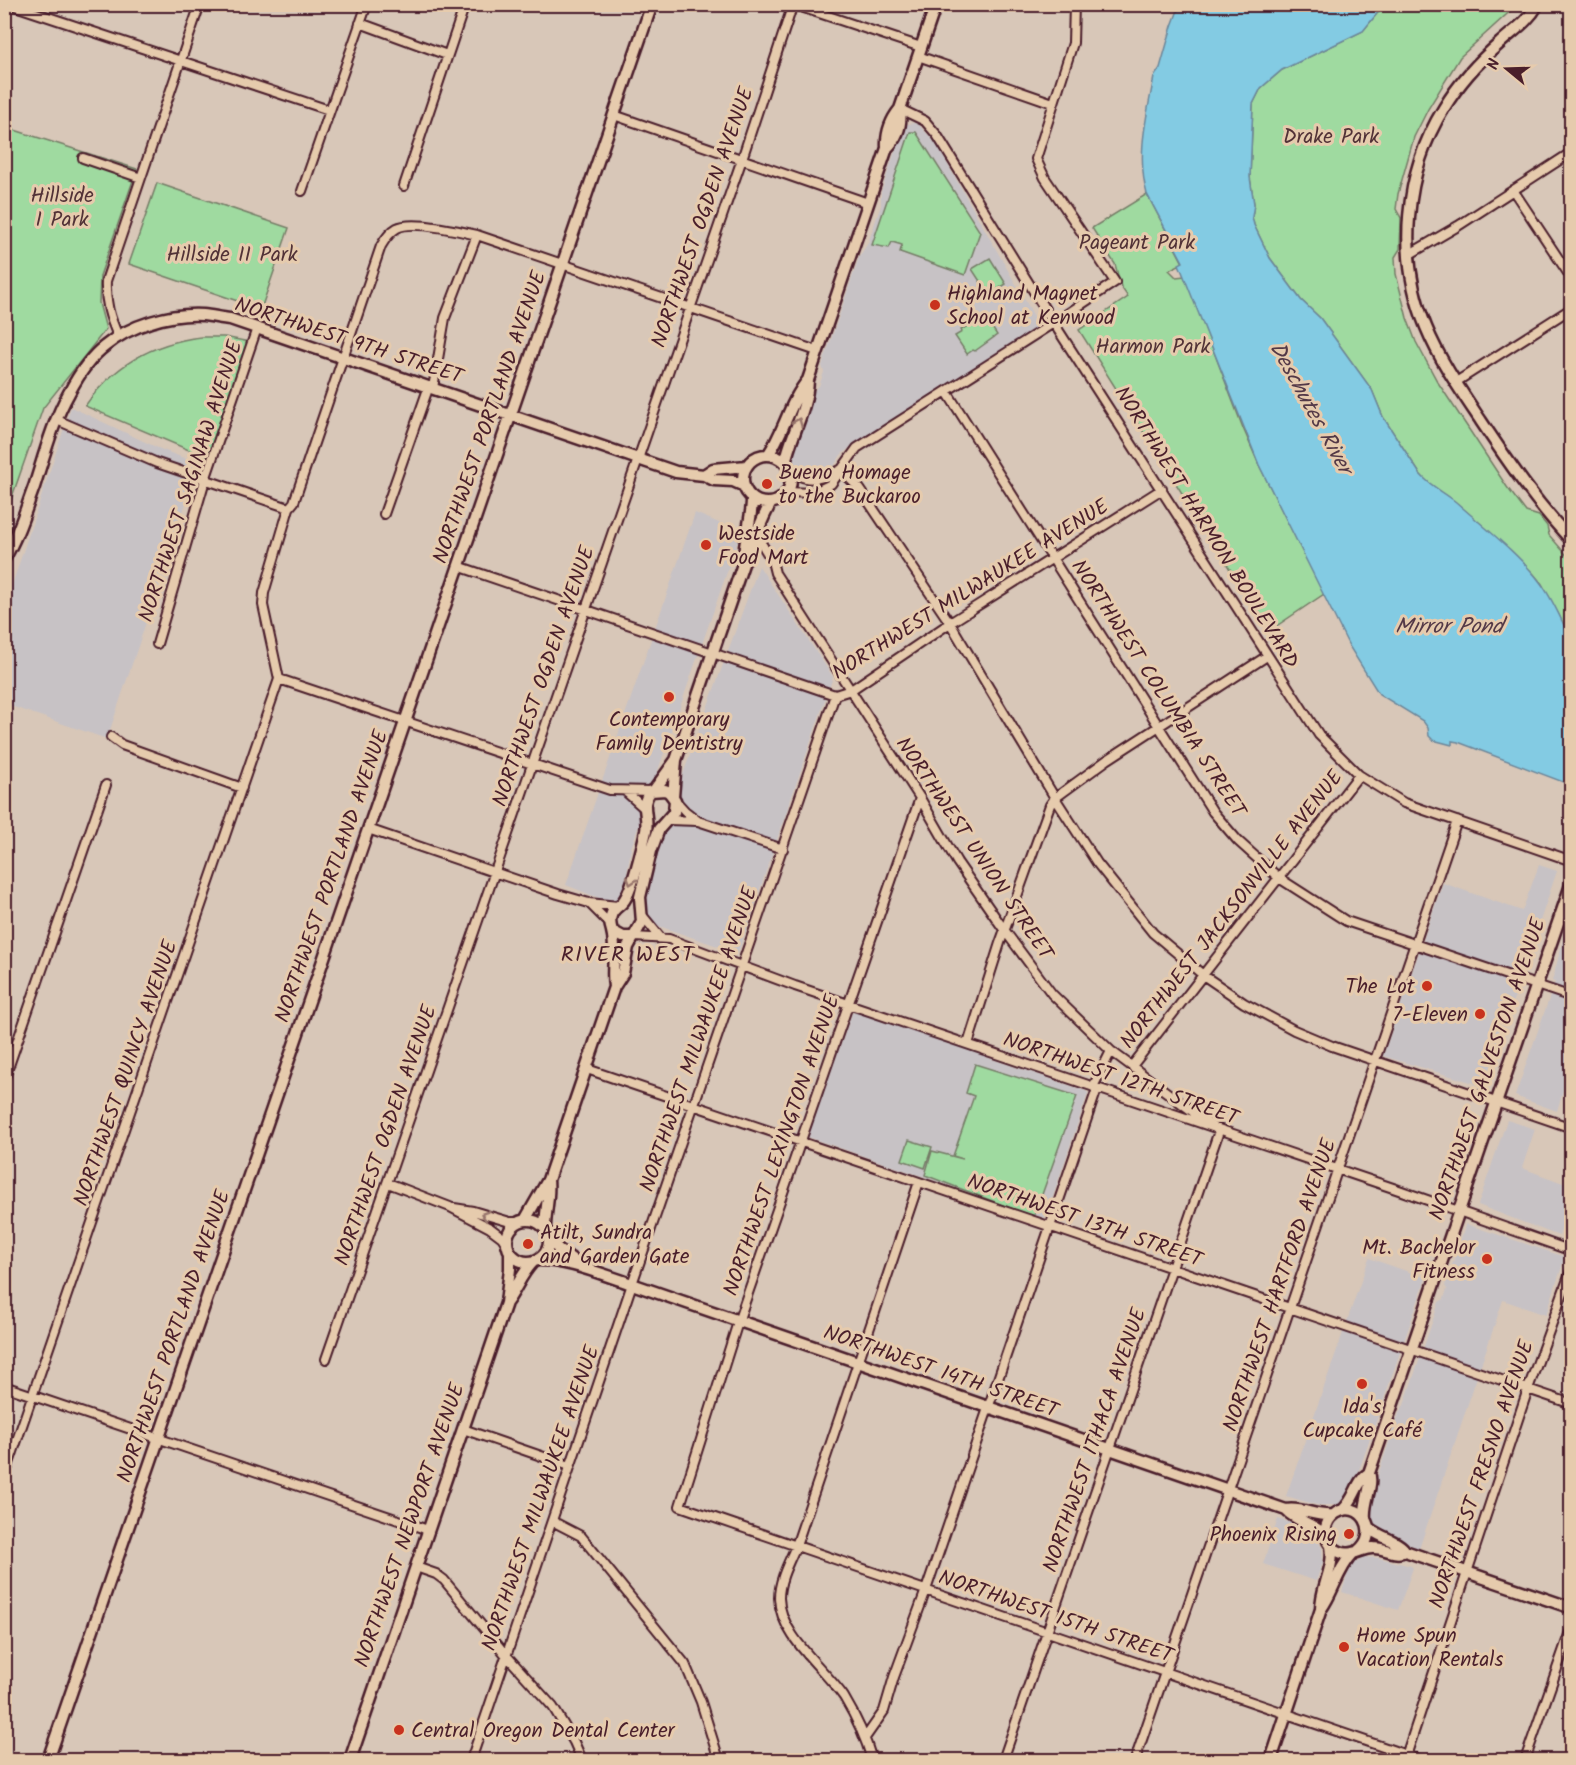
<svg xmlns="http://www.w3.org/2000/svg" width="1576" height="1765" font-family="Kalam,sans-serif">
  <style>
    .built { fill: #c7c2c5 }
    .green { fill: #9fdaa0; stroke: #747c66; stroke-width: 1.5 }
    .water { fill: #83cbe3; stroke: #6c8699; stroke-width: 1.5 }
    .lines { fill: none; stroke-linecap: round; stroke-linejoin: round }
    .street-casing { stroke: #4a1f2b; stroke-width: 12 }
    .secondary-casing { stroke: #4a1f2b; stroke-width: 15 }
    .street { stroke: #e6cbad; stroke-width: 8 }
    .secondary { stroke: #e6cbad; stroke-width: 10 }
    .oneway { stroke: #98756c }
    .poi-dot { fill: #c8321e; stroke: #e6cbad; stroke-width: 2 }
    .labels { text-anchor: middle; stroke-width: 6; stroke-linejoin: round; paint-order: stroke }
    .park-label { font-size: 21px; fill: #523237; stroke: #e6cbad }
    .street-label { font-size: 21px; fill: #4a1f2b; stroke: #e6cbad }
    .poi-label { font-size: 21px; fill: #4a1f2b; stroke: #e6cbad; text-anchor: start }
    .water-label { font-size: 22px; font-style: italic; fill: #533947; stroke: #e6cbad }
    .neighbourhood-label { font-size: 22px; letter-spacing: 1.5px; fill: #4a1f2b; stroke: #e6cbad }
  </style>
  <rect width="100%" height="100%" fill="#d8c7b8"/>
  <filter id="ink" filterUnits="userSpaceOnUse"><feTurbulence type="fractalNoise" baseFrequency=".0167" numOctaves="2"/><feDisplacementMap in="SourceGraphic" scale="12" xChannelSelector="R" yChannelSelector="G"/><feConvolveMatrix kernelMatrix="1 2 1 2 8 2 1 2 1" color-interpolation-filters="sRGB"/></filter>
  <g filter="url(#ink)">
    <path class="built" d="M915,123L919,125L935,142L1038,323L1034,329L854,444L841,455L830,472L814,477L795,470L790,459L793,448L807,414L814,390L819,386L824,372L822,366L859,257L868,243L881,205V192L901,134L907,124Z
      M71,407L158,448L199,464L107,739L5,704V606Z
      M695,513L741,532L631,848L624,894L614,904L566,885Z
      M759,566L833,677L738,953L650,923L645,911V891L652,862L675,796Z
      M1539,865L1557,871L1484,1086L1383,1056L1443,883L1522,911Z
      M1571,911V1064L1557,1111L1515,1096L1555,982L1552,981Z
      M855,1012L945,1042L950,1041L983,1052L986,1057L1086,1091L1088,1093L1047,1214L1044,1218L808,1137L852,1013Z
      M1507,1120L1535,1129L1522,1168L1571,1186V1197L1559,1236L1478,1205Z
      M1466,1224L1565,1257L1546,1315L1503,1300L1419,1549L1380,1532L1370,1518L1368,1504L1399,1413L1404,1405L1439,1302L1444,1299L1447,1289L1445,1286Z
      M1369,1258L1426,1278L1349,1499L1338,1505H1317L1286,1496Z
      M1278,1519L1309,1528L1315,1537L1322,1548L1323,1562L1316,1581L1263,1564Z
      M1363,1557L1379,1558L1411,1566L1413,1568L1398,1610L1342,1592L1350,1566Z"/>
    <path class="green" d="M1384,5H1517L1460,57L1428,109L1414,137L1398,194L1396,209L1401,218L1400,249L1395,257L1396,274L1407,318L1416,342L1437,381L1507,487L1526,512L1539,516L1547,526L1549,535L1571,560V638L1542,584L1533,573L1482,525L1455,502L1427,482L1420,474L1383,417L1372,390L1320,318L1301,300L1270,258L1254,225L1252,217L1254,204L1252,191L1250,177L1253,104L1261,88L1282,70L1363,31Z
      M5,127L137,169L100,276L99,303L106,329L43,408L5,517Z
      M910,132H916L980,232L965,275L900,252L902,245L892,242L889,248L872,245Z
      M157,183L289,228L261,309L129,264Z
      M1147,194L1183,263L1169,270L1176,277L1185,276L1243,428L1259,465L1324,594L1269,631L1079,330L1128,297L1121,287L1115,264L1092,228Z
      M990,258L1006,284L989,295L972,269Z
      M985,317L997,335L975,351L973,350L967,354L955,336L962,332L961,330L977,320L979,321Z
      M201,337H224L250,342L210,459L85,406C113,366 152,343 201,337Z
      M975,1064L1077,1096L1034,1217L925,1175L932,1151L963,1159L953,1156L974,1096L966,1093Z
      M909,1140L932,1147L925,1168L902,1160Z"/>
    <path class="water" d="M1180,5H1384L1363,31L1282,70L1261,88L1253,104L1250,177L1252,191L1254,204L1252,217L1254,225L1270,258L1301,300L1320,318L1372,390L1383,417L1420,474C1430,486 1444,492 1456,502C1483,526 1519,554 1540,582C1551,596 1559,615 1567,631L1570,632L1572,638L1571,785L1458,742L1452,741V745L1433,740L1429,736L1428,728L1423,721L1379,694L1349,646L1259,465L1179,264L1183,262L1147,194C1136,155 1147,115 1154,77L1160,68L1172,26Z"/>
    <g class="lines">
      <defs>
        <path id="street" d="M9,4L329,110
          M792,4L921,47
          M1568,4L1572,10
          M360,23L447,55
          M918,56L1053,103
          M900,109L925,121L937,135L1046,311L1319,735L1359,775L1404,803L1572,861
          M614,115L868,203
          M83,158L141,178
          M404,186L465,4
          M1513,190L1572,279
          M302,191L367,4
          M1410,254L1458,226L1572,152
          M118,336C110,318 105,302 106,281L200,4
          M1456,382L1572,308
          M433,388L445,318L477,235
          M947,392L1213,812L1238,841L1279,878L1346,921L1572,997
          M57,420L157,463L289,508
          M841,470L860,489L950,623L1055,798L1097,863L1153,933L1203,975L1244,1003L1294,1030L1332,1046L1572,1128
          M790,471C809,483 821,480 840,470
          M788,492L812,493L831,484L857,448L1055,322L1115,282L1045,178L1036,159L1073,43L1074,4
          M384,514L429,386
          M757,536L772,561L775,573L920,798L957,862L1005,931L1052,994L1111,1051L1219,1131L1003,1760
          M458,566L835,695
          M157,644L205,480L257,328
          M279,679L610,790L651,791
          M111,737L122,745L242,788
          M625,791L644,808
          M920,798L738,1322L680,1506L1421,1760
          M668,820L698,821L685,811L675,800
          M698,821L783,849
          M368,829L558,894L589,903L618,906
          M589,903L610,924
          M642,915L660,937
          M634,937L669,939L795,986L1396,1189L1572,1251
          M968,1044L1000,943L1050,805L1055,798L1107,760L1267,656
          M1132,1066L1359,775
          M587,1069L1572,1404
          M4,1080L106,785
          M1093,1087L1111,1051
          M388,1183L450,1207L490,1228L502,1237L506,1243
          M454,1208L473,1211L510,1222H519
          M326,1359L742,159L793,4
          M4,1386L428,1530
          M463,1429L570,1466
          M4,1478L279,679L263,605L264,593L289,508L294,502L381,246C385,239 390,232 397,228C411,220 460,231 477,235L817,351
          M552,1521L581,1536L685,1664L701,1702L719,1760
          M416,1567L436,1574L444,1580L506,1655L553,1707L574,1742L582,1760
          M865,1738L884,1711L894,1677L926,1590L1097,1089
          M1405,1759L1528,1389L1572,1268
          M471,1760L632,1284L835,695L851,690L950,623L1162,489
          M872,1760C866,1739 856,1717 844,1697C824,1668 780,1636 779,1598C779,1580 789,1562 796,1546L919,1182
          M1135,1760L1457,821
          M1525,1760L1572,1626"/>
        <path id="secondary" d="M1538,4C1528,22 1514,30 1500,43C1478,62 1459,83 1444,108C1404,172 1397,258 1426,327C1440,361 1461,391 1481,421C1509,463 1537,504 1572,541
          M887,148C898,137 902,124 900,109
          M743 479a24 24 0 1 1 48 0a24 24 0 1 1-48 0Z
          M768,455C784,432 789,403 808,380
          M785,463C791,435 807,410 808,380L887,148C886,133 891,120 900,109L936,4
          M704,475L713,469L747,466
          M4,559C18,536 25,511 34,487C44,456 53,421 69,393C78,376 90,357 105,346C130,325 170,313 203,315C212,316 221,318 230,319L676,472L704,475L714,480L733,481L744,486
          M744,560C744,539 752,520 752,499
          M655,789L676,760L743,564C755,544 759,522 771,503
          M673,797L676,760
          M612,931C617,950 611,968 614,987
          M507 1241a21 21 0 1 1 42 0a21 21 0 1 1-42 0Z
          M525,1220L548,1180L614,987L623,973L628,947L642,922L640,897L651,851L659,829L674,812L675,800L669,792L665,790L651,791C639,804 649,815 646,831C642,848 634,885 625,899C622,905 615,907 612,913C609,919 610,925 612,931L623,937H634
          M545,1228C545,1212 550,1196 548,1180
          M549,1236L558,1249L581,1266
          M537,1260C567,1259 603,1275 632,1284L1286,1510C1302,1507 1316,1517 1333,1515
          M506,1303C516,1290 521,1274 533,1262
          M1286,1510C1297,1522 1314,1523 1326,1536
          M1343,1510C1356,1498 1356,1481 1369,1473L1572,882
          M1365,1518C1363,1503 1374,1484 1369,1473
          M1369,1528C1379,1537 1399,1541 1405,1551L1572,1608
          M1358,1551C1382,1532 1360,1498 1336,1513C1329,1518 1325,1525 1326,1533C1327,1546 1339,1556 1352,1553C1360,1552 1366,1547 1374,1548C1386,1548 1395,1556 1405,1551
          M1321,1609C1321,1585 1335,1568 1331,1546
          M48,1760L652,4
          M350,1760L506,1303L510,1269V1253
          M1271,1760L1321,1609C1334,1591 1337,1570 1353,1553"/>
      </defs>
      <use href="#street" class="street-casing"/>
      <use href="#secondary" class="secondary-casing"/>
      <use href="#street" class="street"/>
      <use href="#secondary" class="secondary"/>
    </g>
    <defs><path id="oneway-chevron" d="M-2-3.5L2.5 0L-2 3.5" fill="none" stroke-width="1.6" stroke-linecap="round" stroke-linejoin="round" transform="scale(1.5)"/></defs>
    <g class="oneway">
      <use href="#oneway-chevron" transform="translate(798 422) rotate(-68)"/>
      <use href="#oneway-chevron" transform="translate(631 881) rotate(108)"/>
      <use href="#oneway-chevron" transform="translate(485 1215) rotate(-161)"/>
    </g>
  </g>
  <g class="poi-dot">
    <circle cx="935" cy="305" r="6"/>
    <circle cx="767" cy="484" r="6"/>
    <circle cx="706" cy="545" r="6"/>
    <circle cx="669" cy="697" r="6"/>
    <circle cx="1427" cy="986" r="6"/>
    <circle cx="1480" cy="1014" r="6"/>
    <circle cx="528" cy="1244" r="6"/>
    <circle cx="1487" cy="1259" r="6"/>
    <circle cx="1362" cy="1384" r="6"/>
    <circle cx="1349" cy="1534" r="6"/>
    <circle cx="1344" cy="1647" r="6"/>
    <circle cx="399" cy="1730" r="6"/>
  </g>
  <g class="labels">
    <g class="park-label">
      <text x="1331" y="143">Drake Park</text>
      <text x="62" y="202">Hillside<tspan x="62" dy="24">I Park</tspan></text>
      <text x="1137" y="249">Pageant Park</text>
      <text x="232" y="261">Hillside II Park</text>
      <text x="1153" y="353">Harmon Park</text>
    </g>
    <g class="street-label">
      <text transform="translate(702 217) rotate(-71)" y="7">NORTHWEST OGDEN AVENUE</text>
      <text transform="translate(349 340) rotate(18)" y="7">NORTHWEST 9TH STREET</text>
      <text transform="translate(489 417) rotate(-71)" y="7">NORTHWEST PORTLAND AVENUE</text>
      <text transform="translate(190 481) rotate(-72)" y="7">NORTHWEST SAGINAW AVENUE</text>
      <text transform="translate(1207 527) rotate(58)" y="7">NORTHWEST HARMON BOULEVARD</text>
      <text transform="translate(970 589) rotate(-32)" y="7">NORTHWEST MILWAUKEE AVENUE</text>
      <text transform="translate(543 676) rotate(-71)" y="7">NORTHWEST OGDEN AVENUE</text>
      <text transform="translate(1159 688) rotate(57)" y="7">NORTHWEST COLUMBIA STREET</text>
      <text transform="translate(975 848) rotate(56)" y="7">NORTHWEST UNION STREET</text>
      <text transform="translate(331 876) rotate(-71)" y="7">NORTHWEST PORTLAND AVENUE</text>
      <text transform="translate(1231 909) rotate(-52)" y="7">NORTHWEST JACKSONVILLE AVENUE</text>
      <text transform="translate(698 1039) rotate(-71)" y="7">NORTHWEST MILWAUKEE AVENUE</text>
      <text transform="translate(1487 1069) rotate(-71)" y="7">NORTHWEST GALVESTON AVENUE</text>
      <text transform="translate(125 1073) rotate(-71)" y="7">NORTHWEST QUINCY AVENUE</text>
      <text transform="translate(1121 1078) rotate(19)" y="7">NORTHWEST 12TH STREET</text>
      <text transform="translate(385 1135) rotate(-71)" y="7">NORTHWEST OGDEN AVENUE</text>
      <text transform="translate(781 1145) rotate(-71)" y="7">NORTHWEST LEXINGTON AVENUE</text>
      <text transform="translate(1085 1220) rotate(19)" y="7">NORTHWEST 13TH STREET</text>
      <text transform="translate(1279 1285) rotate(-71)" y="7">NORTHWEST HARTFORD AVENUE</text>
      <text transform="translate(173 1336) rotate(-71)" y="7">NORTHWEST PORTLAND AVENUE</text>
      <text transform="translate(941 1371) rotate(19)" y="7">NORTHWEST 14TH STREET</text>
      <text transform="translate(1094 1440) rotate(-71)" y="7">NORTHWEST ITHACA AVENUE</text>
      <text transform="translate(1481 1474) rotate(-71)" y="7">NORTHWEST FRESNO AVENUE</text>
      <text transform="translate(540 1498) rotate(-71)" y="7">NORTHWEST MILWAUKEE AVENUE</text>
      <text transform="translate(409 1525) rotate(-71)" y="7">NORTHWEST NEWPORT AVENUE</text>
      <text transform="translate(1056 1616) rotate(19)" y="7">NORTHWEST 15TH STREET</text>
    </g>
    <g class="poi-label">
      <text x="947" y="300">Highland Magnet<tspan x="947" dy="24">School at Kenwood</tspan></text>
      <text x="779" y="479">Bueno Homage<tspan x="779" dy="24">to the Buckaroo</tspan></text>
      <text x="718" y="540">Westside<tspan x="718" dy="24">Food Mart</tspan></text>
      <text x="669" y="726" text-anchor="middle">Contemporary<tspan x="669" dy="24">Family Dentistry</tspan></text>
      <text x="1415" y="993" text-anchor="end">The Lot</text>
      <text x="1468" y="1021" text-anchor="end">7-Eleven</text>
      <text x="540" y="1239">Atilt, Sundra<tspan x="540" dy="24">and Garden Gate</tspan></text>
      <text x="1475" y="1254" text-anchor="end">Mt. Bachelor<tspan x="1475" dy="24">Fitness</tspan></text>
      <text x="1362" y="1413" text-anchor="middle">Ida's<tspan x="1362" dy="24">Cupcake Café</tspan></text>
      <text x="1337" y="1541" text-anchor="end">Phoenix Rising</text>
      <text x="1356" y="1642">Home Spun<tspan x="1356" dy="24">Vacation Rentals</tspan></text>
      <text x="411" y="1737">Central Oregon Dental Center</text>
    </g>
    <g class="water-label">
      <text transform="translate(1312 407) rotate(61)" y="8">Deschutes River</text>
      <text x="1449" y="633">Mirror Pond</text>
    </g>
    <g class="neighbourhood-label">
      <text x="628" y="961">RIVER WEST</text>
    </g>
  </g>
  <rect width="1576" height="1765" fill="none" stroke="#e6cbad" stroke-width="24"/>
  <rect x="12" y="12" width="1552" height="1741" fill="none" stroke="#4a1f2b" stroke-width="2" filter="url(#ink)"/>
  <g transform="translate(1507 69) rotate(289)" stroke="#e6cbad" stroke-width="4.5" paint-order="stroke">
  <path d="M0-4.5L10 22L0 15L-10 22Z" fill="#4a1f2b"/>
  <text y="-9" font-size="16" font-weight="bold" text-anchor="middle" fill="#4a1f2b">N</text>
  </g>
</svg>
